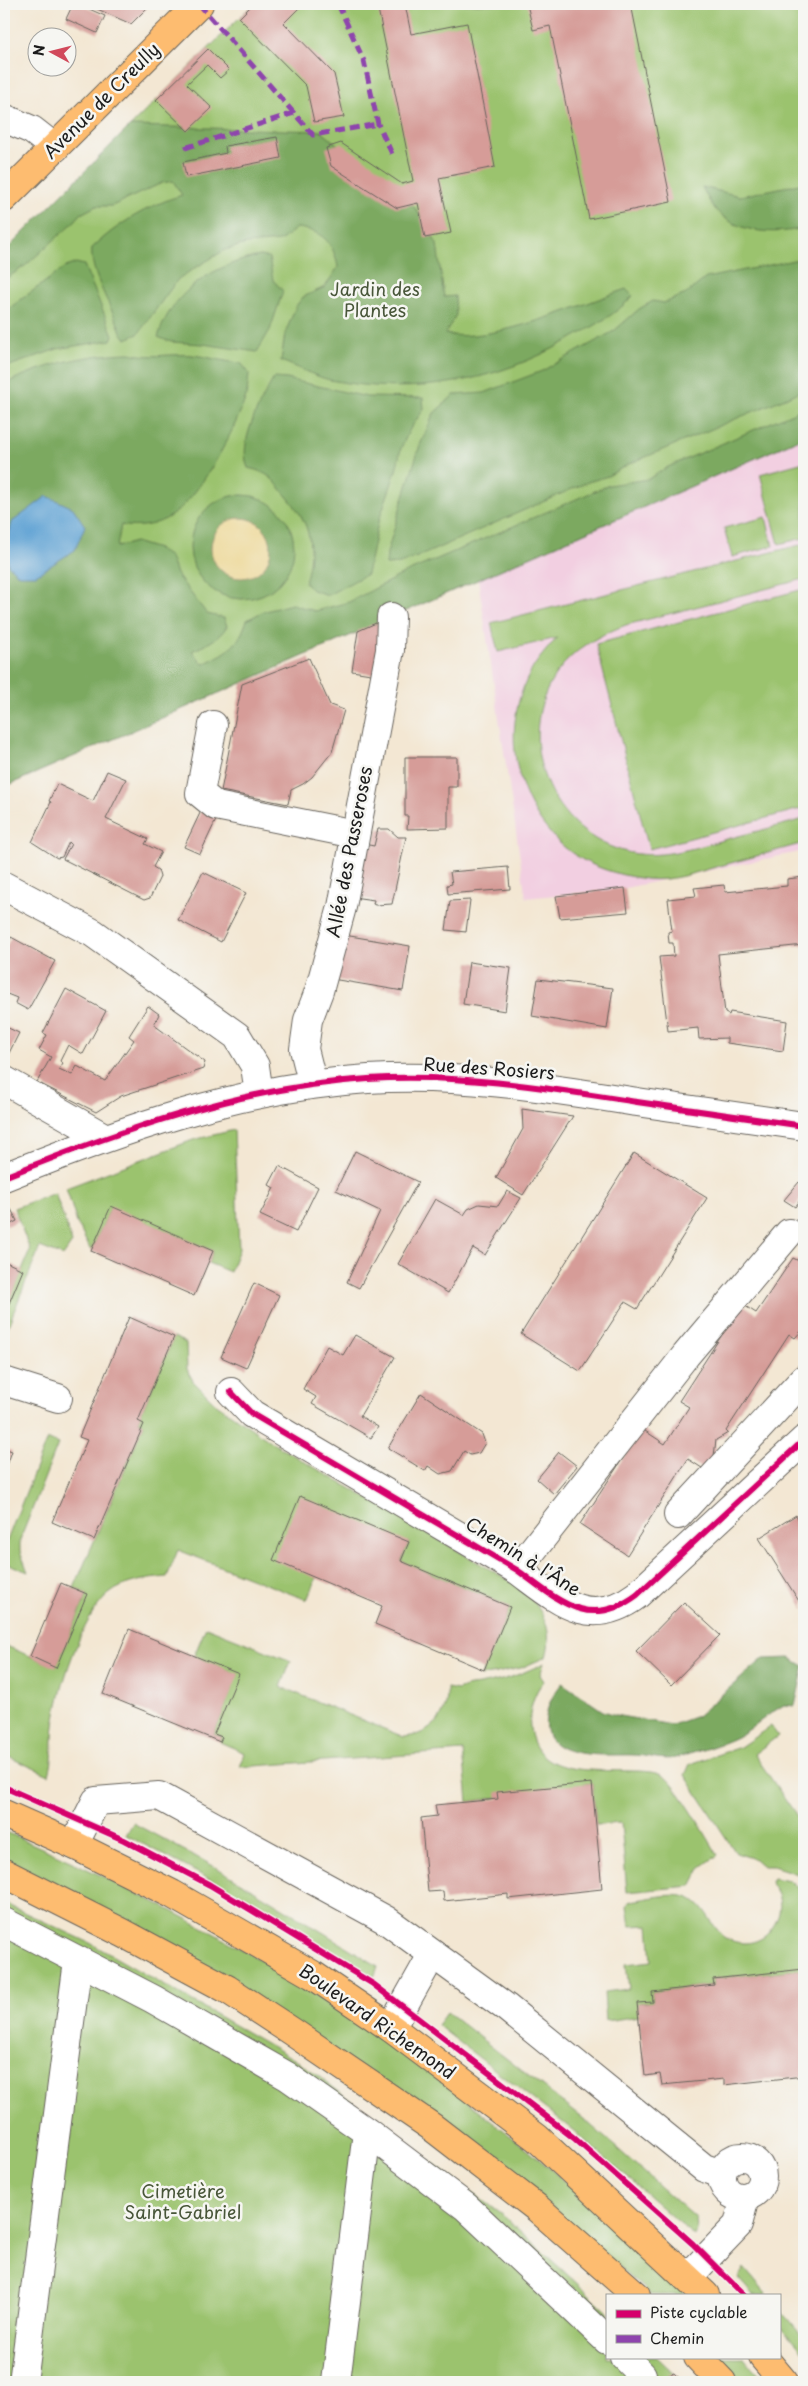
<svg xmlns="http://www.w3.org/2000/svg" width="808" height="2386" font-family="'Playpen Sans',sans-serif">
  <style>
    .built { fill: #f2cfe1 }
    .green { fill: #9bc36e; stroke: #5c7045 }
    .forest { fill: #7ca961; stroke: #4c623e }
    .sand { fill: #eeda9e; stroke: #857b5d }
    .water { fill: #60a3d4; stroke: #3e6078 }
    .building { fill: #d69c98 }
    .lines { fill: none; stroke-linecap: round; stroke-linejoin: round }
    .minor-casing { stroke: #67635c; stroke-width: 30 }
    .major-casing { stroke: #67635c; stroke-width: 30 }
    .minor { stroke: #fff; stroke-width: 28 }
    .major { stroke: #fdbc6f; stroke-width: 28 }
    .quiet { stroke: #8e44ad; stroke-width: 5; stroke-dasharray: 10 5; stroke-linecap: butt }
    .cycleway-casing { stroke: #f6f6f2; stroke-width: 9 }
    .cycleway { stroke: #d6006c; stroke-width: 6 }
    .labels { text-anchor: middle; stroke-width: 5; stroke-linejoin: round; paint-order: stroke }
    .street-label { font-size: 18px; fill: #1c1c1c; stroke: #f6f6f2 }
    .park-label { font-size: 18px; fill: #485639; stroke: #f6f6f2 }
  </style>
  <rect width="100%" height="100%" fill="#f6f6f2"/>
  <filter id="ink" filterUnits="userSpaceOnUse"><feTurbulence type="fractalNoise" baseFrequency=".02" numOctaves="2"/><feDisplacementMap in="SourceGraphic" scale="10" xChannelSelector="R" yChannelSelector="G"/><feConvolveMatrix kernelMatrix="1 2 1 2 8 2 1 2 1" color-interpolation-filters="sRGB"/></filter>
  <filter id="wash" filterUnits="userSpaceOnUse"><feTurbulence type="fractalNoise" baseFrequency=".0096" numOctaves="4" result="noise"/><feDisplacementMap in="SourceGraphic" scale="20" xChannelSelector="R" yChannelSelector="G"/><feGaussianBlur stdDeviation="1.12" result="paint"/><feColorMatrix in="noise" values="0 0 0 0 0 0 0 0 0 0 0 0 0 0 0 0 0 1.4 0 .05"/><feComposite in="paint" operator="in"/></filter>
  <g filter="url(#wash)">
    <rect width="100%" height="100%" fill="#f3e7d3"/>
    <path class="built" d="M804,437V851L625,888L526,898L478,579Z"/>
    <path class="green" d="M253,4H804V437L4,787V252Z
      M804,462V538L779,544L760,474Z
      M766,517L773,546L732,557L724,528Z
      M804,544V579L626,625C602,634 581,645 563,665C509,729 545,829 623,851C658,861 693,848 727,839C753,832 779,826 804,819V843C775,851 746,859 716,867C694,873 670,882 646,879C616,875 586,866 563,846C516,805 500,733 528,677C535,662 546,650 557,638L498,652L491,623Z
      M804,589V808L649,849L596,644Z
      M234,1130L239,1249L230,1272L208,1263L213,1251L111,1207L91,1251L77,1223L66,1188L193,1140Z
      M55,1193L72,1243L63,1256L40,1247L4,1336V1315L30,1250L14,1208Z
      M174,1337L186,1343L187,1369L193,1381L215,1403L274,1444L517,1585C539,1603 555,1627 546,1657L521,1668L481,1676L510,1607L401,1561L409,1542L316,1578L307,1600L178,1550L167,1577C147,1579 125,1581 109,1594C81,1617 59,1689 54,1726C52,1742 54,1759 49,1775L4,1755V1645L56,1667L87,1594L74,1588L144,1424L138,1421Z
      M47,1439L58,1444L20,1540V1551L28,1572L6,1563L4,1568V1548Z
      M206,1627L291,1661L281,1687L404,1737C431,1735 449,1716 447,1688L458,1690C471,1684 472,1687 484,1684C506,1680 524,1673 544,1663L540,1675L544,1681C534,1692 528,1711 530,1727C535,1778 593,1769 632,1771C642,1771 656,1771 665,1777C680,1789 707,1837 718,1855L701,1867L691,1886L627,1892L621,1823L596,1825L592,1783L468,1802L463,1751L240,1767L245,1753L220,1742L222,1737L214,1734L238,1674L194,1656Z
      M771,1726L778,1736L754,1754L804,1826V1876L773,1866H763L755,1859L736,1853L685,1775L690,1764L740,1747Z
      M133,1823L219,1869L378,1966L375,1975L372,1977L213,1881L126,1835Z
      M4,1831C103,1875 201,1922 293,1980C402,2049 509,2129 605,2217C633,2242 659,2269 686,2295H651L544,2201L4,1862Z
      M773,1878L789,1881L804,1892V1969L713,1979L714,1985L652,1992L653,2002L637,2003L639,2016L606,2021L604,1992L629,1989L626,1964L652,1961L649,1925L630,1926L627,1906L630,1901C647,1899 670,1892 687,1897C713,1906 710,1942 744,1943C752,1943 762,1940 768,1933C777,1923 783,1909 778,1895C776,1890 772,1887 771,1882Z
      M4,1903L90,1943L301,2063L507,2219L607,2311V2357H657L683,2382H4Z
      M447,2012L585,2120L696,2218L697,2230L694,2236L574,2131L437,2025Z
      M744,2268L767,2295H753L738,2278Z
      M779,2309L804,2338V2353L779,2324Z
      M716,2357H744L765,2382H739Z"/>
    <path class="forest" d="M130,126L321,131L416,209L437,244L444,297L455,296L456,315L445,334C492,344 580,305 626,289L633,296C615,315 594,326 571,339C496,382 416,397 330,380C314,376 297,367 281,361L285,334L296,306L303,297L325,287L338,267C333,241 322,231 297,228L280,241L246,244L225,250L195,268L178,279L138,334L126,339L121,332C113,308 89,273 92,248C117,224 149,205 182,195L173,181L162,183L112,206H96L81,214L72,224L25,266L4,280V252Z
      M804,183V228C780,234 746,234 725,218C714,211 708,199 702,187L740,196Z
      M260,256L269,258L273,280L283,291L270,330L257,352L203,344L171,342L158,337C171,292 215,264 260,256Z
      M804,258V390L629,464L608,476L588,482L427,553L400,564L386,565L387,553L402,502L420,445L434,413L454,395L484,393L542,371L614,331L639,309L653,301L664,303L686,294L706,278Z
      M76,263L84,265L113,335L111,340L57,349L4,368V312L64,268Z
      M130,353C150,359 173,353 193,355C210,357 224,362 241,363L249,373C248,381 248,389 246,396C236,429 200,496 172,515C158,525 138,529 121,525L117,547L135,542L158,549L170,557L176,574L207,614L224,618L227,626C219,639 206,645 192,651L203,664C228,652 238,647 247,620L262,612L292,604L315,611L349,602L407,572L609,485L648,479L668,467L804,408V437L4,787V384C43,365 86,354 130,353Z
      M274,378L287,379L367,397L423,398L424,409L410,429L401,448L396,471L378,523L367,574L328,595L312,590L305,583C315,544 311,524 285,494C273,479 268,472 248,468C237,443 261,400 274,378Z
      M190 547a52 52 0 1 1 104 0a52 52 0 1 1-104 0Z
      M790,1658L804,1666L795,1706L784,1705C767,1714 754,1728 737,1737C723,1744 691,1754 675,1758C662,1761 646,1755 633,1755C605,1754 539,1762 546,1717C548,1703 553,1695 562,1683L603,1711L620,1716L672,1725L697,1716L763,1659Z"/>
    <path class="sand" d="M211 548a30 30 0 1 1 60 0a30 30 0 1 1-60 0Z"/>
    <path class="water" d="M47,496L73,508L85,526L75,550L36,575H19L8,565L6,545L12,522Z"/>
    <g id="blocks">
      <path class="building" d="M73,4H78L105,16L97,33L66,19Z
        M86,4H151L131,24Z
        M253,4H303L284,23L334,74L344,117L314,122L306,86L239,18Z
        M377,4H405L411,34L467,23L495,167L439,178L451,233L425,238L418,203L397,208L331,166L326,148L341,143L402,184L413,181Z
        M527,4H631L671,202L589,219L550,26L533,30Z
        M208,49L229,70L220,78L207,65L187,84L212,108L188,131L156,100Z
        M277,137L281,158L186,177L183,162L226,153L225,146Z
        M385,619L377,675L352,671L358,631Z
        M309,658L330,705L344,710L332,752L312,777L303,784L291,790L288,804L221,791L242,684Z
        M405,757H457V787H448V828L407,829L408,816H405Z
        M107,771L126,779L106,819L148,839L145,844L161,852L153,867L158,870L160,877L150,898L144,900L63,859L71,844L69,842L62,857L57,858L32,842L51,802L49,801L57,784L93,801Z
        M201,811L217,818L200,854L184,847Z
        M378,829H389L398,837H406L392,904L375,905L373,904L374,900L353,897L364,844L374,846Z
        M508,867L510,889L448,894L447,885L452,884L450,872Z
        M203,872L246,893L221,942L178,920Z
        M804,877V945L718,954L725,1013L729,1015L730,1012L787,1021L783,1051L727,1043V1038L699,1039L698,1028L668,1031L659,957L674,956L673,943H669L668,932L672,931L668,899L696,896L694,888L724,885L725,892L787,886V879Z
        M625,888L628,912L560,918L556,896Z
        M470,900L466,932L446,930L450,901Z
        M344,935L410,946L403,991L332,979Z
        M11,937L55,961L28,1010L15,1003L17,998L7,994L4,1000V951Z
        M469,962L511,968L505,1011L463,1004Z
        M538,979L613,988L607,1029L532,1016Z
        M66,989L106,1011L83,1054L68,1045L60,1061L63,1063L59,1069L72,1075L77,1066L105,1081L134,1040L129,1036L148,1006L159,1014L154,1025L205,1062L203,1069L121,1096L96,1112L37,1082L51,1057L39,1050L47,1035L43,1033Z
        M4,1026L19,1033L4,1063Z
        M522,1109L573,1116L523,1195L496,1178L523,1129Z
        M355,1151L418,1182L359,1288L347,1282L380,1211L336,1190Z
        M634,1153L707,1198L637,1309L625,1302L580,1371L521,1334Z
        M279,1166L318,1187L296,1232L260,1215L274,1188L269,1185Z
        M799,1182L804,1185V1195L795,1207L784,1200Z
        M507,1191L521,1198L485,1255L473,1248L448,1293L398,1264L435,1199L464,1215L468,1209L479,1204L498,1206Z
        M111,1206L213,1251L194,1296L91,1251Z
        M11,1209L17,1221L7,1226L4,1213Z
        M804,1256V1328L795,1338L789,1334L726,1431L728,1433L716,1440L714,1456L705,1470L688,1459L627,1555L580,1524L642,1429L665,1444L689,1407L679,1401L742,1304L756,1313L793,1258L801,1262Z
        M4,1261L23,1270L4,1315Z
        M254,1283L279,1295L246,1368L221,1357Z
        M129,1317L174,1337L138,1421L144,1424L94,1540L52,1522L87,1440L79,1437Z
        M355,1335L395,1357L360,1416L378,1427L371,1438L312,1404L316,1397L303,1389L327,1346L343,1355Z
        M421,1393L482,1434L485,1443L479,1453L470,1455L464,1451L452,1471L440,1474L428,1466L425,1471L388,1448Z
        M4,1448L12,1451L4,1474Z
        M559,1452L577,1466L554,1494L537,1479Z
        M300,1496L409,1542L401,1561L510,1607L484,1670L375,1624L382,1606L273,1560Z
        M796,1515L804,1529V1609L759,1538Z
        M61,1583L87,1594L56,1668L30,1656Z
        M684,1602L720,1635L671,1685L636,1651Z
        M129,1629L239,1674L214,1734L222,1737L220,1742L103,1694Z
        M592,1783L602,1889L508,1899V1894L444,1901L443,1891L428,1892L421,1818L437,1816L435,1805L498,1799L497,1792Z
        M804,1969V2076L724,2085V2079L662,2085L660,2074L645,2076L637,2003L653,2002L652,1992L714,1985L713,1979Z
        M674,2373L683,2382H663V2377Z"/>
    </g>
  </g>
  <g filter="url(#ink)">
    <use href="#blocks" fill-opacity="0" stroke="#67635c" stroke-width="1"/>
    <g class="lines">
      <defs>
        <path id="minor" d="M4,118L32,130L55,148
          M213,725L200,793L216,806L355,834
          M4,886L93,933L237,1036L255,1066L259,1094
          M4,1080L104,1137
          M313,1085L304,1049L308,1020L319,991L342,907L390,650L391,617
          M4,1177C121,1130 241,1087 368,1079C458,1073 548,1088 637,1102C693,1110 749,1118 804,1126
          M4,1381L58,1398
          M231,1392L252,1414L517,1570C558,1600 589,1631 637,1595L804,1440
          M678,1515L804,1379
          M517,1570L686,1355L789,1233
          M74,1845L96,1801L159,1796L386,1920L507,2008L704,2168L722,2174
          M4,1922L153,1999L287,2076L367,2132L466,2207L607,2340
          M391,2028L432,1955
          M722 2177a20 20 0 1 1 40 0a20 20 0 1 1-40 0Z
          M688,2277L738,2225L745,2197
          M624,2357L642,2375L641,2382
          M23,2382L78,1961
          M336,2382L367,2132"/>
        <path id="major" d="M4,198L199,4
          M4,1814L74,1845L172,1894L313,1975L391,2028L537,2138L705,2295
          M4,1873L123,1933L227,1989L291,2031L432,2127L537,2208L636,2295
          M698,2357L722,2382
          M763,2357L784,2382"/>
      </defs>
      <use href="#minor" class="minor-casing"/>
      <use href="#major" class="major-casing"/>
      <use href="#minor" class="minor"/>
      <use href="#major" class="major"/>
      <path class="quiet" d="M199,4L313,135L378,124
        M338,4L364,61L378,124L394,158
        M185,148L294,113"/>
      <defs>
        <path id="cycleway" d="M4,1177C121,1130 241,1087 368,1079C458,1073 548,1088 637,1102C693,1110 749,1118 804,1126
          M231,1392L252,1414L517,1570C558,1600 589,1631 637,1595L804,1440
          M4,1787L124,1840L210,1885L373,1984L574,2138L693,2244L744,2295"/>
      </defs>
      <use href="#cycleway" class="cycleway-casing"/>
      <use href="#cycleway" class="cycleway"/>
    </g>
  </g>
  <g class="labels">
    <g class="street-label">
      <text transform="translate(102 101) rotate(-45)" y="6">Avenue de Creully</text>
      <text transform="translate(350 852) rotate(-79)" y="6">Allée des Passeroses</text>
      <text transform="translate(489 1069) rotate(4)" y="6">Rue des Rosiers</text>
      <text transform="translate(523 1557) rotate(32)" y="6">Chemin à l'Âne</text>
      <text transform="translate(377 2022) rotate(35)" y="6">Boulevard Richemond</text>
    </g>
    <g class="park-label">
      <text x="375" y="296">Jardin des<tspan x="375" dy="21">Plantes</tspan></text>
      <text x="183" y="2198">Cimetière<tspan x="183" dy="21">Saint-Gabriel</tspan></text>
    </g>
  </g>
  <rect width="808" height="2386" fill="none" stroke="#f6f6f2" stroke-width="20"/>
  <rect x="606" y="2294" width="175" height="65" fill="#f6f6f2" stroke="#9f9f9c"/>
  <rect x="616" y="2310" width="25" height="8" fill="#d6006c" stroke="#9f9f9c"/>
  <text x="650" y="2318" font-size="15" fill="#1c1c1c">Piste cyclable</text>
  <rect x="616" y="2335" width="25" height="8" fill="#8e44ad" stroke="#9f9f9c"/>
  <text x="650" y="2344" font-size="15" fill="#1c1c1c">Chemin</text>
  <g transform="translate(52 52) rotate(277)"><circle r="24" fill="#f6f6f2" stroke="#9f9f9c"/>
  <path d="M0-4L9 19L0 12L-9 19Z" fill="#d1495b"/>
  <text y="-8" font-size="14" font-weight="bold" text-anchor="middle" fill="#1c1c1c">N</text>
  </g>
</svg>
